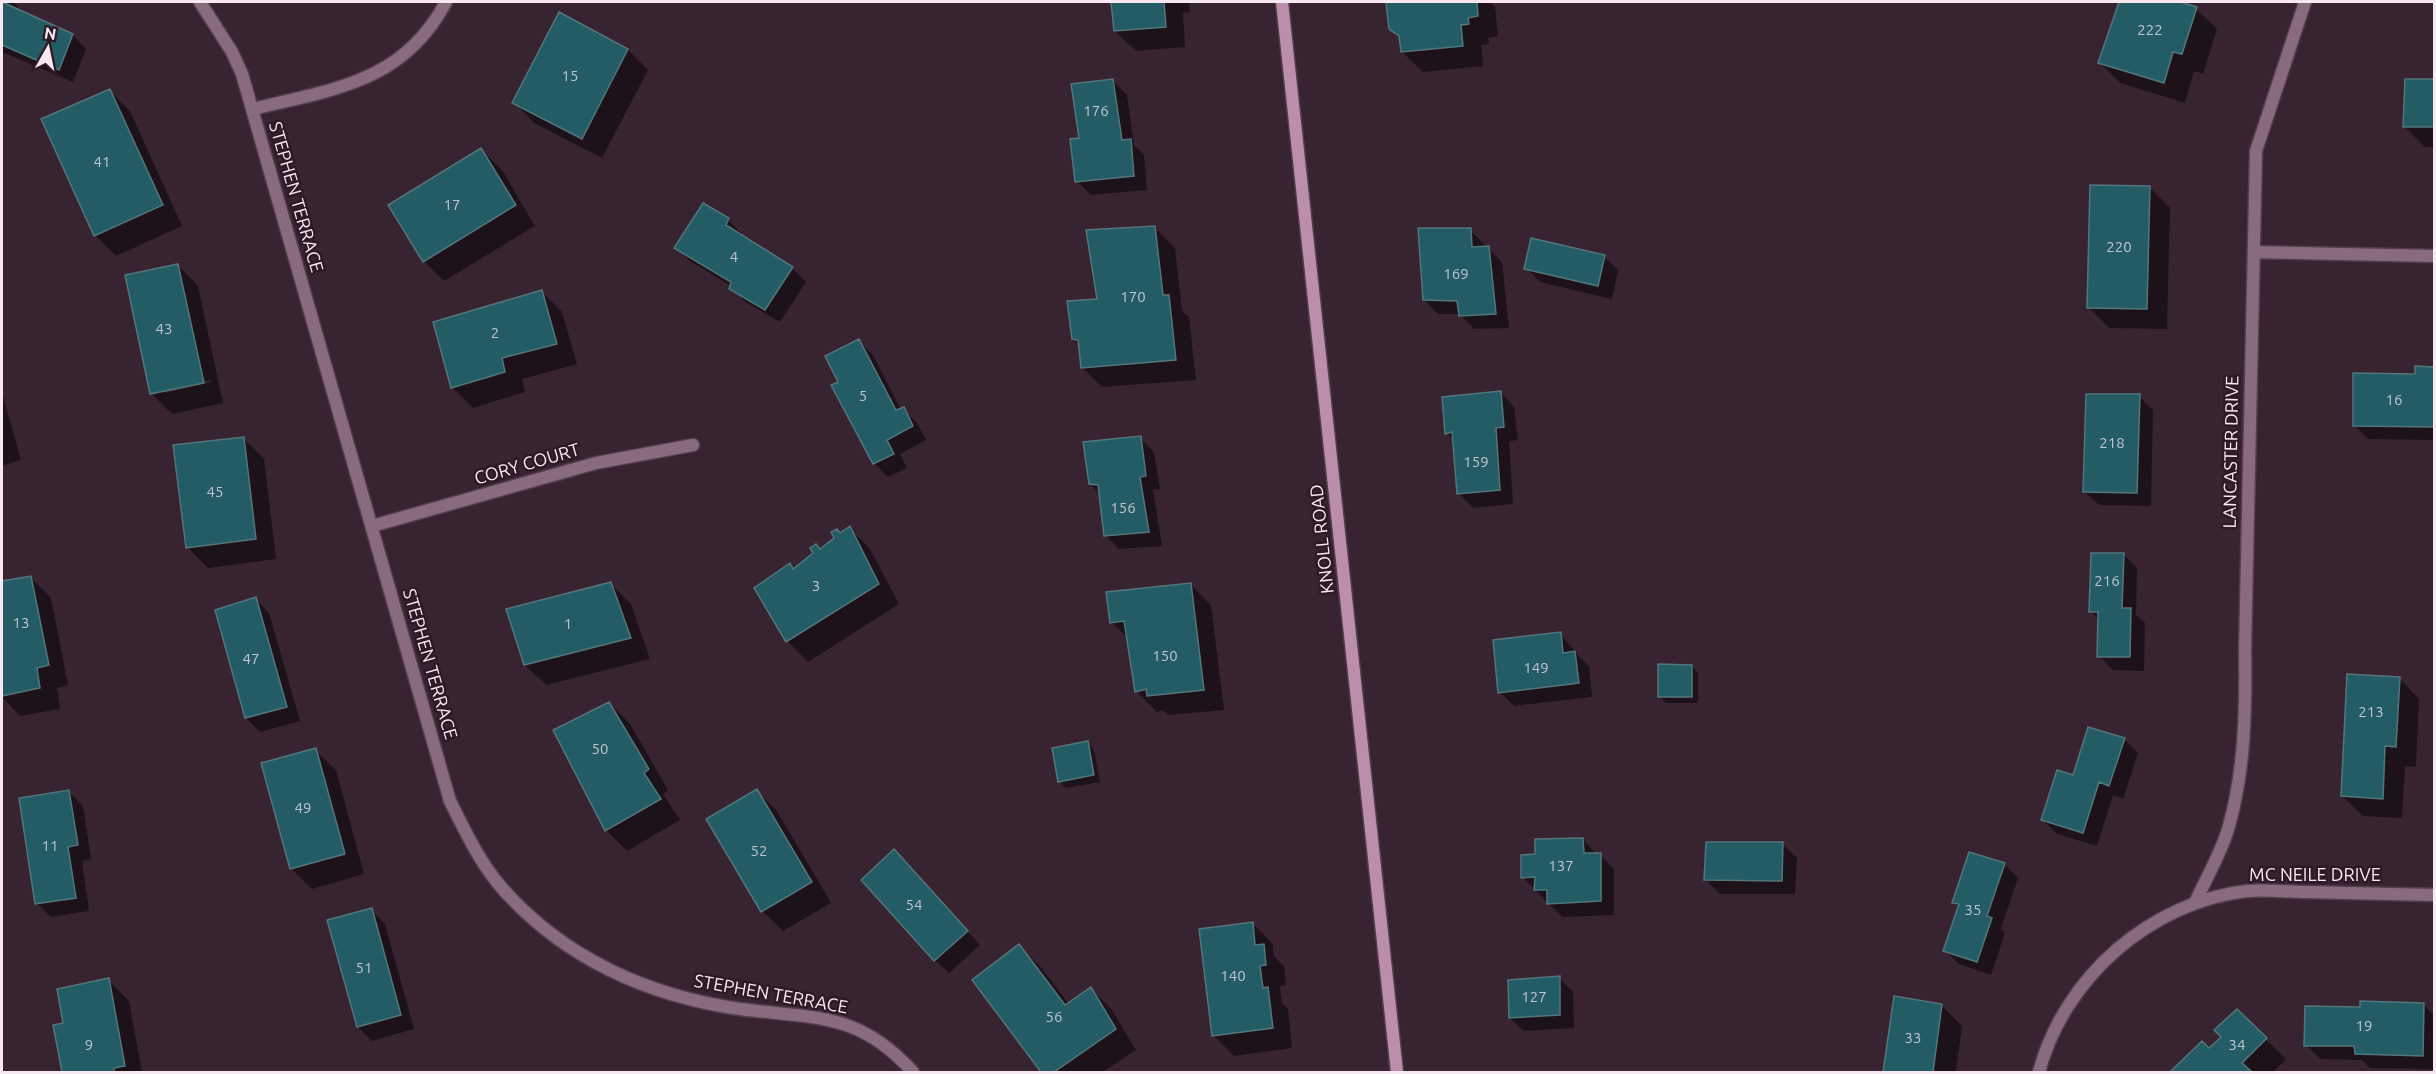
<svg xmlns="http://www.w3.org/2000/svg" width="2436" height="1074" font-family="Ubuntu,sans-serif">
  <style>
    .shadow { fill: #0007; fill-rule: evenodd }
    .building { fill: #235c65; stroke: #53767b; stroke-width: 1.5 }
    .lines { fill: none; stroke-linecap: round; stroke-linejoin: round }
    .street-casing { stroke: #533f4c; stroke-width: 15 }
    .secondary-casing { stroke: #533f4c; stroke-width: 15 }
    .street { stroke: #886b7d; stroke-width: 12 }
    .secondary { stroke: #bd8eab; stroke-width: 12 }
    .labels { text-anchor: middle; stroke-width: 5; stroke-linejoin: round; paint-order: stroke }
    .number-label { font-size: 15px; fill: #c2c5ce }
    .street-label { font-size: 18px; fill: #f7e8f1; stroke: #2e1927 }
  </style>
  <rect width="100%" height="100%" fill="#382331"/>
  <path class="shadow" d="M2,2H13L18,6L16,10L73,35L86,49L73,82L2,52Z
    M1112,2H1189L1190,12L1183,13L1185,47L1136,51L1115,31Z
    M1387,2H1490L1495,7L1498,36L1488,38L1489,44L1481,45L1483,66L1423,72L1402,52L1401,39L1390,28Z
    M2121,2H2175L2196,9L2217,29L2203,74L2194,71L2185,103L2120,83L2100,63Z
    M628,50L648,70L602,158L534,123L514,102Z
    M2406,80H2434V147H2425L2404,126Z
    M1113,81L1127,95L1134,145L1144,155L1147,190L1091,195L1077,181L1080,139Z
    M109,90L130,111L182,226L116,256L96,236L43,120Z
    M481,150L502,170L535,226L444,281L424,261Z
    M2149,187L2170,208L2167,329L2109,328L2089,308Z
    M728,220L742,234L741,236L792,268L806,282L780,322L745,302L731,286L690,261L676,247Z
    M1155,228L1175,248L1182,311L1189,317L1196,380L1102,387L1082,367L1080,345L1074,339L1098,301Z
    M1470,230L1484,244L1485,248H1488L1502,262L1509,328L1474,329L1460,314H1438L1424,300Z
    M1604,257L1618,270L1612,299L1540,282L1526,268Z
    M178,265L198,286L223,403L172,414L151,393ZM211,380V382L165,393V390Z
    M542,292L562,312L577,364L522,379L525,392L473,408L452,387Z
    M859,341L873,355L901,410L903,409L917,423L926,440L900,454L907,468L888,477L874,463L840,382Z
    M2416,368H2434V440L2368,439L2354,425L2416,376Z
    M2,392L21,460L2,466Z
    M1501,393L1514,407L1518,440L1509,441L1513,504L1473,508L1459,494L1454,441L1447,433Z
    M2139,396L2153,410L2151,506L2099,505L2085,492Z
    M243,438L264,459L276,559L208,568L187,547Z
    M1140,438L1154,452L1160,489L1153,490L1162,546L1119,549L1105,535L1100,494L1090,484Z
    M849,528L870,549L899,604L808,662L787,641L756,589L789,565L794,570Z
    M2123,554L2137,568L2136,615L2145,623L2144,671L2113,670L2099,656V620L2091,612Z
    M30,577L51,598L68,685L57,688L60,709L20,716L2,697V582Z
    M611,584L631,604L650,659L546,685L525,665Z
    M1191,585L1211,605L1224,710L1169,715L1163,710L1157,712L1136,691L1129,639L1111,622Z
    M256,599L269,613L300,721L260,732L246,718L217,611Z
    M1560,634L1589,667L1592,697L1514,706L1500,692Z
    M1692,666L1698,673V703H1666L1659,696Z
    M2399,678L2419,699L2416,767L2405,766L2402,818L2363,816L2342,796Z
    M609,703L630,724L668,790L663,794L680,820L627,851L606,830Z
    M2124,739L2138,753L2123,799L2113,795L2097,846L2057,834L2043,820L2074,777Z
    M1088,743L1094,750L1100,782L1066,788L1059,781Z
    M315,750L336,770L364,874L312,889L291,868Z
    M757,791L777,811L831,903L783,931L762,911Z
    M69,792L83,806L91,859L82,861L89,911L51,917L37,903Z
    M1583,839L1597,855H1600L1614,869V915L1562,917L1522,877L1537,856Z
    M1783,844L1797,858L1795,894H1720L1706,880Z
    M2004,864L2018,878L2001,928L2005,933L1991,975L1959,964L1945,950L1959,907L1954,902Z
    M908,865L980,945L949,973L935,960Z
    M371,910L385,924L414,1029L372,1041L358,1027Z
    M1253,924L1273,944L1274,956L1284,966L1286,985L1280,986L1282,1003L1288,1009L1292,1048L1234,1056L1213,1035Z
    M1019,946L1040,966L1069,1004L1091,989L1112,1010L1136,1050L1103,1072H1043L974,980Z
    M1559,978L1573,992L1574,1028L1524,1031L1510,1018Z
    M108,980L129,1001L142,1072H64L55,1026L65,1024Z
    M1895,998L1941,1005L1962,1026L1956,1072H1885Z
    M2424,1005L2434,1015V1069L2370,1068L2362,1060L2320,1059L2306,1045L2361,1008Z
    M2237,1011L2286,1059L2273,1072H2172L2202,1043L2210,1050L2223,1037Z"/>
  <path class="building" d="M2,2L73,34L59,70L2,45Z
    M1111,2H1164L1166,27L1114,31Z
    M1386,2H1477L1478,16L1468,18L1469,24L1461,25L1463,46L1401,52L1399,36L1389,29Z
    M2119,2H2180L2197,7L2182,54L2173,52L2164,83L2098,63Z
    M559,12L628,49L582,139L512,103Z
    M1113,79L1122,140L1131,139L1134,176L1075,182L1070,139L1079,138L1071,84Z
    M2405,79H2434V127H2403Z
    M110,89L163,205L94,236L41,119Z
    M481,148L516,205L423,262L388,205Z
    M2090,185L2150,186L2147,309L2087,308Z
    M703,203L729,218L726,225L793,267L765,310L729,289L731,282L674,248Z
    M1155,226L1163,295H1169L1176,360L1081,368L1078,340L1072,339L1067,301L1097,299L1086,230Z
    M1418,228H1471L1472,247L1489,246L1496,314L1459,316L1457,301L1423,300Z
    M1531,238L1605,255L1598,286L1524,269Z
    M178,264L204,383L150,394L125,275Z
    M542,290L557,344L502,358L505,372L451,388L433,322Z
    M859,339L896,410L904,407L913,426L887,440L894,454L873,464L831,385L838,382L825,356Z
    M2415,366L2434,367V427L2353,426V373L2415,374Z
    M1501,391L1504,427L1496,428L1500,490L1457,494L1452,432L1445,434L1442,397Z
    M2086,394H2140L2137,493L2083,492Z
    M1141,436L1146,476L1140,477L1149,532L1104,536L1098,485L1089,484L1083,442Z
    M244,437L256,539L186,548L173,445Z
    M850,526L879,584L786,642L754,588L790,563L793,569L813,553L810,548L816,544L820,549L834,538L831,532L837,529L840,533Z
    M2091,553H2124L2122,608H2131L2130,657H2097L2098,612H2089Z
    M31,576L49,665L37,668L40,688L2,696V581Z
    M611,582L631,638L524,665L506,609Z
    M1191,583L1204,690L1147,696L1146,689L1135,692L1124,621L1110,623L1106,592Z
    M256,597L287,707L245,718L215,610Z
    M1561,632L1563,653L1575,651L1579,683L1498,693L1493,640Z
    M1658,664L1692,665V697H1658Z
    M2347,674L2400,677L2396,747L2385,746L2383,799L2341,796Z
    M609,702L649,769L644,773L661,799L605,831L553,730Z
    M2088,727L2125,738L2109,786L2099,782L2083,833L2041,820L2057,770L2073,775Z
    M1088,741L1094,775L1058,782L1052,748Z
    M316,748L345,854L290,869L261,763Z
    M757,789L812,882L761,912L706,819Z
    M69,790L78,845L68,847L76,898L35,904L19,798Z
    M1583,838L1584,853H1601V901L1547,904V890H1534L1535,877L1521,878V855L1535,854V839Z
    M1706,842H1783L1782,881L1704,880Z
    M894,849L968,931L934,961L861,880Z
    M1969,852L2005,863L1987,916L1992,918L1977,962L1943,951L1959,904L1952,903Z
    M372,908L401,1015L357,1027L327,920Z
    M1253,922L1255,945L1264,944L1266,965L1260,966L1263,988L1268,987L1273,1028L1212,1036L1199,929Z
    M1019,944L1065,1005L1091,987L1116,1029L1054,1072H1041L972,980Z
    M1560,976V1015L1509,1018L1508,980Z
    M109,978L125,1066L114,1068V1072H62L53,1025L63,1023L57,989Z
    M1894,996L1942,1004L1933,1072H1883Z
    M2360,1001L2424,1003L2423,1056L2355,1054L2354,1046H2304L2305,1006L2360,1007Z
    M2237,1009L2267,1038L2242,1063L2252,1072H2170L2202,1041L2209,1048L2221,1037L2214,1030Z"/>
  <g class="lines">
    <defs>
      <path id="street" d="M200,2L232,52L242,74L450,801C465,831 479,861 501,887C563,958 648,996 740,1009C815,1019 858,1011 913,1072
        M253,109C333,89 403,83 446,2
        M2254,252L2434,256
        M372,526L596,463L693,445
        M2195,903C2206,878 2222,852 2229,826C2245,768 2246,709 2245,650L2256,151L2305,2
        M2039,1072C2064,978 2150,902 2247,891C2266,889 2287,892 2306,892C2349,893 2392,894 2434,895"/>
      <path id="secondary" d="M1282,2L1397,1072"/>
    </defs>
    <use href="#street" class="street-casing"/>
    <use href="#secondary" class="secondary-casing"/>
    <use href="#street" class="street"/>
    <use href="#secondary" class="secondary"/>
  </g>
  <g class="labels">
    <g class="number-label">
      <text x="2150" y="35">222</text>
      <text x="570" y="81">15</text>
      <text x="1096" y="116">176</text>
      <text x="102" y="167">41</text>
      <text x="452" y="210">17</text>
      <text x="2119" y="252">220</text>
      <text x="734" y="262">4</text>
      <text x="1456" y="279">169</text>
      <text x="1133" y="302">170</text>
      <text x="164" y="334">43</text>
      <text x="495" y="338">2</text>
      <text x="863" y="401">5</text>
      <text x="2394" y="405">16</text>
      <text x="2112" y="448">218</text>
      <text x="1476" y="467">159</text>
      <text x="215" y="497">45</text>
      <text x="1123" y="513">156</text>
      <text x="2107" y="586">216</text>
      <text x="816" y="591">3</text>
      <text x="21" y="628">13</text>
      <text x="568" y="629">1</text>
      <text x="1165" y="661">150</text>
      <text x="251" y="664">47</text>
      <text x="1536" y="673">149</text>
      <text x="2371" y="717">213</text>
      <text x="600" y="754">50</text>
      <text x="303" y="813">49</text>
      <text x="50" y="851">11</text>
      <text x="759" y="856">52</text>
      <text x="1561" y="871">137</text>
      <text x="914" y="910">54</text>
      <text x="1973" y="915">35</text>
      <text x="364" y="973">51</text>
      <text x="1233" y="981">140</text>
      <text x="1534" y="1002">127</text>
      <text x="1054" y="1022">56</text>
      <text x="2364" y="1031">19</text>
      <text x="1913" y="1043">33</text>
      <text x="89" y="1050">9</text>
      <text x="2237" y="1050">34</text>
    </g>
    <g class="street-label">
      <text transform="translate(296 197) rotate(74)" y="6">STEPHEN TERRACE</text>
      <text transform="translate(2231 452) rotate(-89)" y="6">LANCASTER DRIVE</text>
      <text transform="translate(527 464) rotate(-16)" y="6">CORY COURT</text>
      <text transform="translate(1322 539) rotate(-96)" y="6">KNOLL ROAD</text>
      <text transform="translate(430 664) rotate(74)" y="6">STEPHEN TERRACE</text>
      <text x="2315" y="881">MC NEILE DRIVE</text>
      <text transform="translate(771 994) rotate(10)" y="6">STEPHEN TERRACE</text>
    </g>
  </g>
  <rect width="2436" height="1074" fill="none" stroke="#f7e8f1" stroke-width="6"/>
  <g transform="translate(48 48) rotate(9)" stroke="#2e1927" stroke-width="4.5" paint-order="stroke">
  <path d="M0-4.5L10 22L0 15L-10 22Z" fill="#f7e8f1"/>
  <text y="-9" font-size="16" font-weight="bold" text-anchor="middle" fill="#f7e8f1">N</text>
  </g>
</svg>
